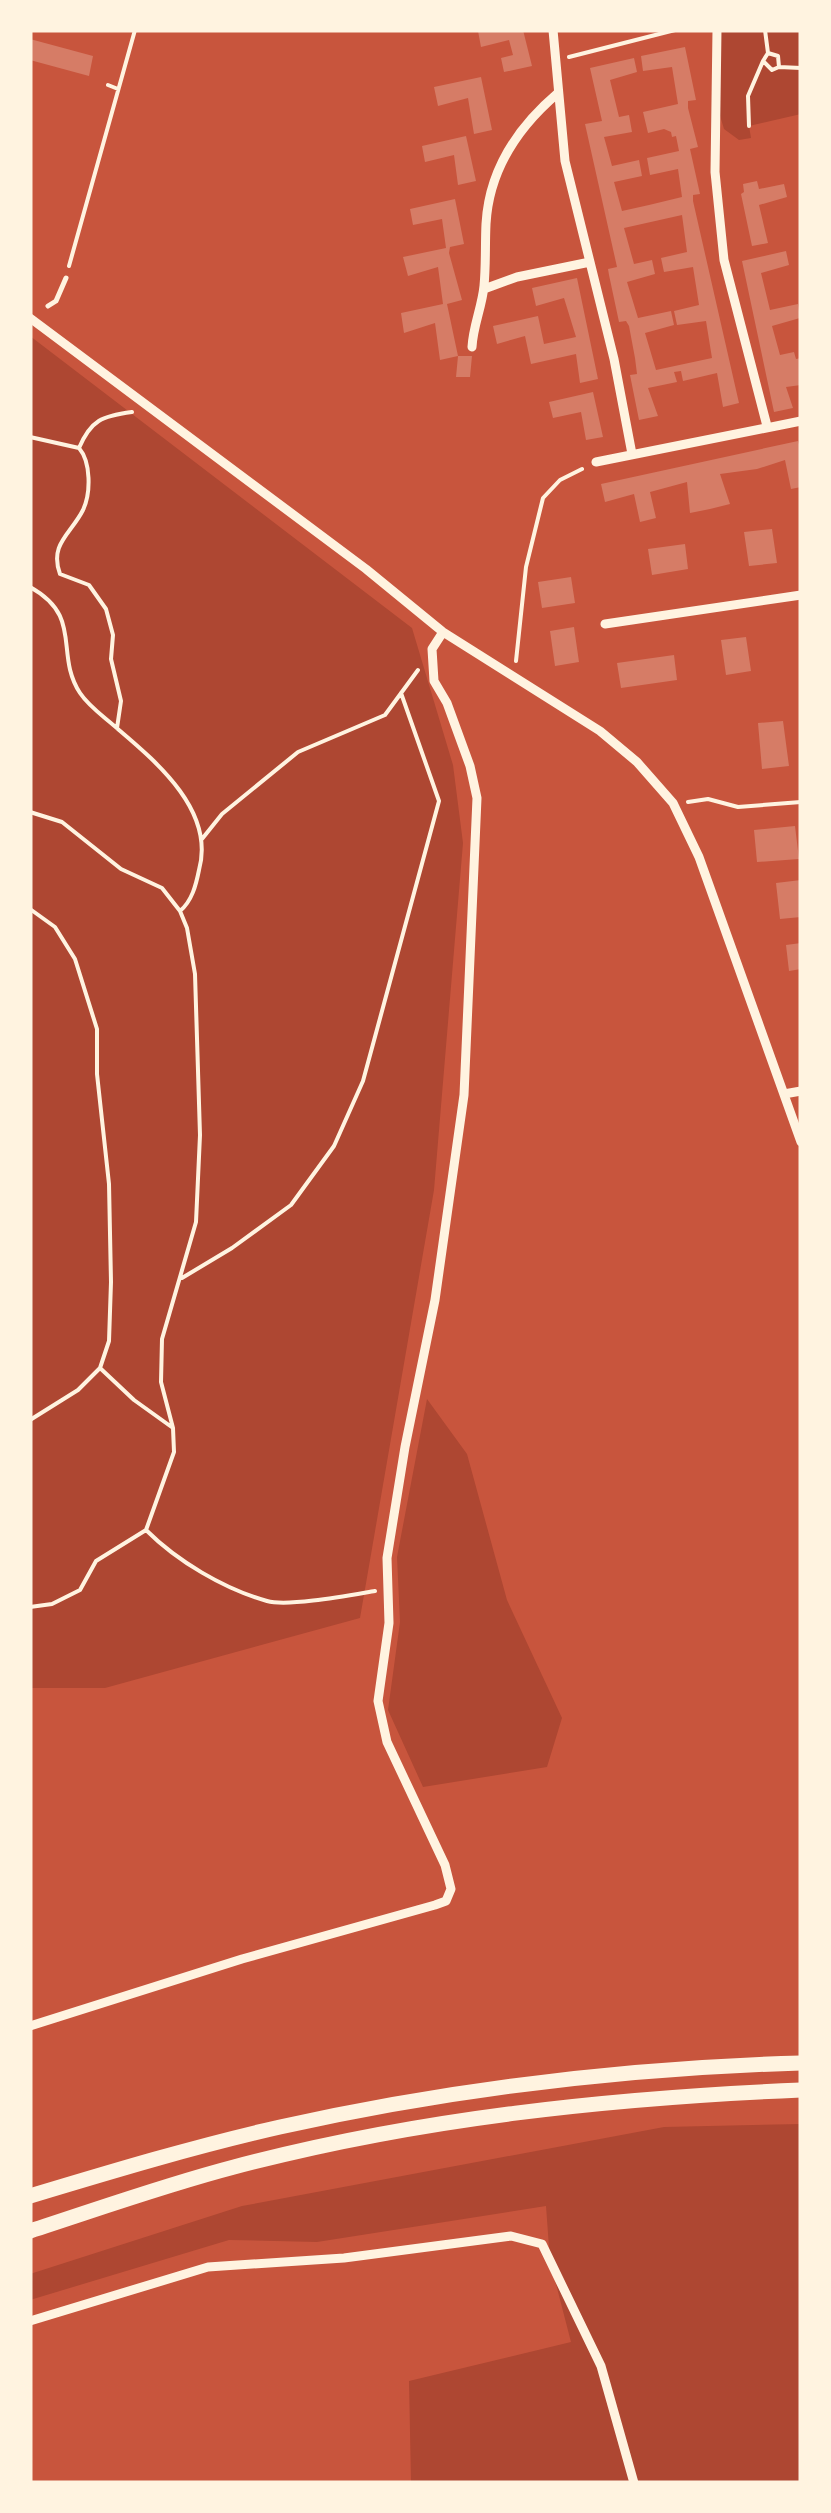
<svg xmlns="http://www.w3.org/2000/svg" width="831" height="2513" font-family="Karla,sans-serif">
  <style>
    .green { fill: #ae4732 }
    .building { fill: #d67c66; fill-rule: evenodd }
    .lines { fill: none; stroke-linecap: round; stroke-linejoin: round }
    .path { stroke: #fff3e0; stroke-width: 4 }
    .service { stroke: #fff3e0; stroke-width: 5 }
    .minor { stroke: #fff3e0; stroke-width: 9 }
    .trunk { stroke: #fff3e0; stroke-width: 15 }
  </style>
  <rect width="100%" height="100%" fill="#c8553d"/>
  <path class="green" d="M717,30H801V114L749,126L751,138L739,140L724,129L718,109Z
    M30,336L412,628L453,765L463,843L434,1190L360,1618L105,1688H30Z
    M427,1399L467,1454L507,1600L562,1718L547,1767L423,1787L388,1710L400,1622L397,1557Z
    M801,2124V2483H411L409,2381L571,2342L550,2261L546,2206L317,2242L229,2240L30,2300V2274L242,2206L664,2127Z"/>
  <path class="building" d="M523,30L532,66L504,72L501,58L513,55L509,40L481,47L478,31Z
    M30,39L93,56L89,76L30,60Z
    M685,47L696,100L688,101V108L698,147L690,149L700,194L693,195V201L739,403L723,407L717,373L683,381L681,371L674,372L677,382L648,388L658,416L639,420L630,375L637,374L635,358L629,326L626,321L619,322L609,275L608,269L617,267L585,124L602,121L590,68L634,58L637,72L610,80L619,117L629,115L632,132L604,137L612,166L639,160L642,176L614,182L622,211L649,205L682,197L678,169L650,175L647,158L679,151L676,136L672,137L671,132L664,129L648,133L643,112L678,104L672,67L643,71L641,56ZM682,215L687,252L661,258L664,272L693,267L699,305L674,311L677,325L706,321L712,358L656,370L645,333L674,325L671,311L638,318L627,282L655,274L652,260L634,264L624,228Z
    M481,77L492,130L474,134L468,98L438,106L434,87Z
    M466,136L476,181L458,185L454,155L425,162L422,146Z
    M757,181L759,189L784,184L787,197L759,205L768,243L752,246L741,194L744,192L743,184Z
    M455,199L464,244L450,247L449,253L462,300L447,304L458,356L440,360L435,323L404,333L401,313L443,304L438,267L408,276L403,257L446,248L442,219L413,225L410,209Z
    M786,251L789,265L761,273L770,310L798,304L800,318L772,326L780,355L794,352L796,359L801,358V385L786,387L793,408L774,412L742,261Z
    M577,278L598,379L580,383L576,354L531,364L525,336L497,344L493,326L538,316L544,344L576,337L564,298L536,306L532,288Z
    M458,356H472L470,377H456Z
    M593,392L603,437L586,440L581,412L553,418L549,402Z
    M798,441L801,451V487L791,489L785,460L757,469L720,474L730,504L710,509L690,513L687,482L650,492L656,518L640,522L634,494L605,502L601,484Z
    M772,529L777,563L749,566L744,532Z
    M685,544L688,569L652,575L648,549Z
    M571,577L575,603L542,608L538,582Z
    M574,627L579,662L555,666L550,631Z
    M746,637L751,671L726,675L721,640Z
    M674,655L677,680L621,688L617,663Z
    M783,721L789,766L762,769L758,723Z
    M795,826L799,859L757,862L754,830Z
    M801,880V917L780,919L776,883Z
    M801,943V969L789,971L786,945Z"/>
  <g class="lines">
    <path class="path" d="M765,30L768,53L763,61L772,70L779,67L778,56L768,53
      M569,57L675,30
      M779,67L801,68
      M108,85L118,89
      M749,126L748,96L763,61
      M69,266L135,30
      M30,437L79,448
      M30,587C84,617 54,653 80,693C90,708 106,718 119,730C159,764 215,812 199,870C196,885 192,901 180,911
      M516,661L526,567L543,498L560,480L582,469
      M117,728L121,701L111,659L113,635L106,609L89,585L60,574C49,544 71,534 83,510C91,493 91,462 79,448C91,420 102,416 132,412
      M688,802L708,799L738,807L801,802
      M30,812L62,822L121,869L162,888L180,911L187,928L195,974L200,1135L196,1222L162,1339L161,1382L173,1428L174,1452L146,1530L96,1561L80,1590L52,1604L30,1607
      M202,839L222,814L298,752L385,715L418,670
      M30,909L55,927L75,959L97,1029V1074L109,1184L111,1282L109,1341L100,1368L78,1390L30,1420
      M182,1278L232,1248L291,1205L334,1146L363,1081L439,801L401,693
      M100,1368L134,1400L173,1428
      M146,1530C177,1561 224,1589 267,1601C288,1607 351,1595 375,1591"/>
    <path class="service" d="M48,306L56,301L66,278"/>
    <path class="minor" d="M553,30L565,161L614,359L632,454
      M717,30L715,172L724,260L767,426
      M484,289L517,277L590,262
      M30,318L366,569L443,632L600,731L637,762L673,803L699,857L801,1142
      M472,347C473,326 482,307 484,286C486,265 485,245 486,224C489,170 518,127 558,93
      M596,462L801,421
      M605,624L801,595
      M784,1094L801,1091
      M30,2026L242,1959L435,1905L446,1901L451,1889L445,1865L387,1742L378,1701L389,1623L387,1558L405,1447L435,1300L464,1095L477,798L470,766L447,703L434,681L432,649L443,632
      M30,2321L208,2267L344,2258L511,2236L542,2244L601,2366L634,2483"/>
    <path class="trunk" d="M30,2196C113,2171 196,2146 280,2127C451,2089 626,2068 801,2063
      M30,2231C98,2209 165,2185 234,2167C419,2118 611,2098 801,2090"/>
  </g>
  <rect width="831" height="2513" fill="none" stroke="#fff3e0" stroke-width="65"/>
</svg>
